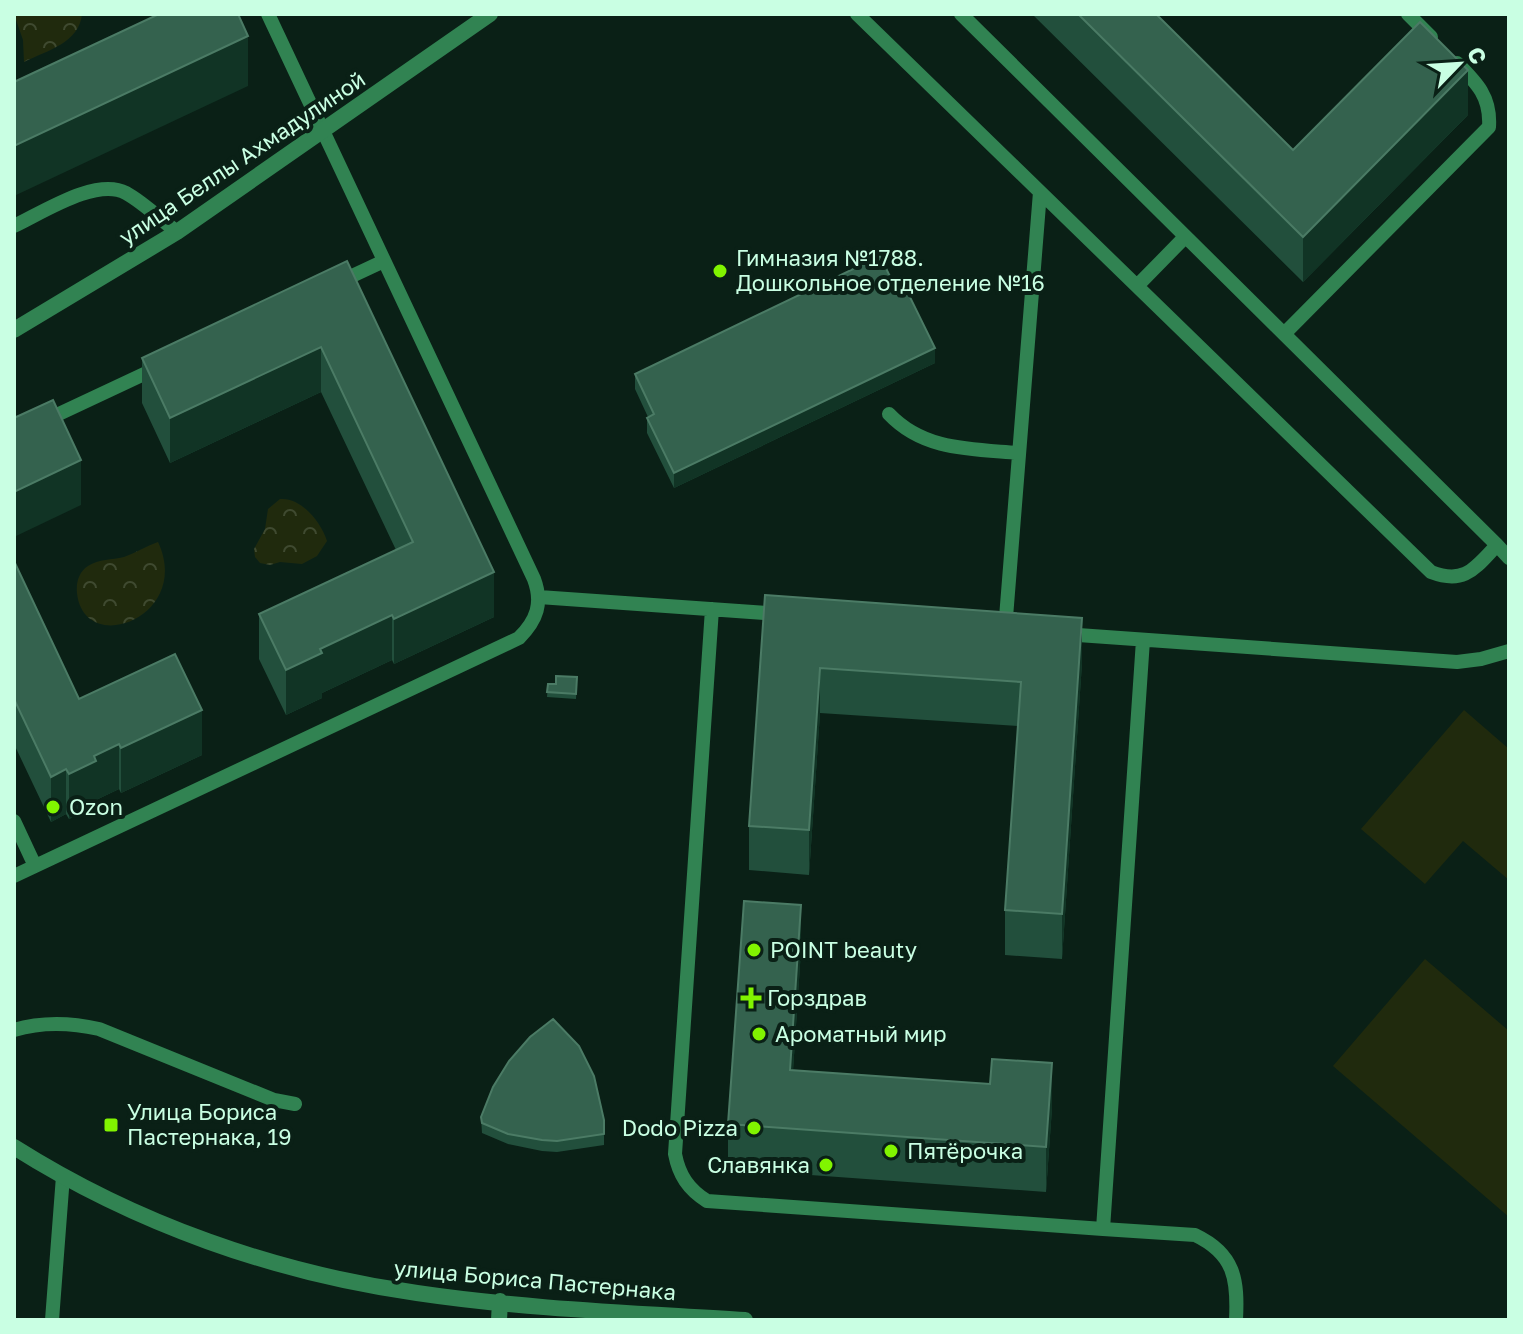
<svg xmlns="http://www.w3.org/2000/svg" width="1523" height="1334" font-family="'Golos Text',sans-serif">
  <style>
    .grass { fill: #202a0d }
    .park { fill: url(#park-crowns) }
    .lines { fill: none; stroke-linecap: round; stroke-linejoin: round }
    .service { stroke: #318352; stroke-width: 14 }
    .minor { stroke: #318352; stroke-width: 16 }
    .tertiary { stroke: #318352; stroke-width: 16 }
    .wall { fill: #224f3c }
    .shaded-wall { fill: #113425 }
    .building { fill: #34624e; stroke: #4b7b65; stroke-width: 2 }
    .poi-dot { fill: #81f400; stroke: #0a2016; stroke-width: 3 }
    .labels { text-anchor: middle; stroke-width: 8; stroke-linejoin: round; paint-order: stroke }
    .street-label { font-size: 22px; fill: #c9ffe3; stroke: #0a2016 }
    .poi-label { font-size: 22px; fill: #c9ffe3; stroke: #0a2016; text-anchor: start }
  </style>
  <defs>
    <pattern id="park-crowns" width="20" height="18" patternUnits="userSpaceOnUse" patternTransform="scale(2)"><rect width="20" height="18" fill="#202a0d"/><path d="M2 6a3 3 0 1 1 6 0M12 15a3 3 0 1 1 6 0" fill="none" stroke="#3f4a30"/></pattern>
  </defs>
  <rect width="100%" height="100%" fill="#0a2016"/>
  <path class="grass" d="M1464,710L1509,749V880L1463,841L1425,884L1361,829Z
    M1425,959L1509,1031V1217L1333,1066Z"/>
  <path class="park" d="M14,14H82C79,43 48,50 24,62L23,40Z
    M280,499C301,497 321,522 327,541L317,556L302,564L280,562L270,565L260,563L255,557L254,549L265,529L268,509Z
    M158,542C193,617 84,658 77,593C76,582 79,572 88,566C99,559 112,560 124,557C136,553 146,546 158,542Z"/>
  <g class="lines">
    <path class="service" d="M857,14L1431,572C1465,585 1475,568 1497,545L961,14
      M1408,14L1431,37
      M14,226C42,213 96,177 126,193C144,203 161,220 177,232
      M337,283L384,261
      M1137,286L1185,237
      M1284,334L1489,127C1491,97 1477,83 1457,63
      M889,414C924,451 972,449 1019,453
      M14,435L159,367
      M1497,545L1509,558
      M539,597L780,614
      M712,609L675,1154C679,1175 688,1189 707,1201L1103,1229L1143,640
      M1005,630L1040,192
      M1064,634L1457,662L1481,659L1509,651
      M14,821L35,866
      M14,876L519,638C537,620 543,603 534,579L268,14
      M14,1030C41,1022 72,1023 99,1029L274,1100L295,1104
      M1103,1229L1195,1235C1235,1254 1238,1280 1236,1320
      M52,1320L63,1176"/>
    <path class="minor" d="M14,330L177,232L490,14"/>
    <path class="tertiary" d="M14,1147C136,1224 275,1273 417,1293C525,1309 636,1313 745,1320
      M499,1320L500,1301"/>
  </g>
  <path class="wall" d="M1032,14H1156L1293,150L1468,115L1303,282Z
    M347,261L494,617L394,664L392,660L322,693V698L286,715L259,659V614L396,550L321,392L170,463L142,403V358Z
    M900,297L935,363L674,488L647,433V418L648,417L635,389V374Z
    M14,561L79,699L202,755L121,793L119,789L96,800V806L69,819L66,814L51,822L14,744Z
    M765,595L1082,663L1062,959L1005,955V910L1018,726L820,713L809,875L749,870V826Z
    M577,677L576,699L547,697L548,684H556Z
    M801,950L793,1071L1052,1108L1046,1192L728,1169V1124Z
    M481,1117L604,1120V1145L557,1152L542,1151L508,1144L482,1133Z"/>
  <path class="shaded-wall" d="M248,36V86L14,196V146Z
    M1468,70V115L1303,282V237Z
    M321,347V392L170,463V418Z
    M935,348V363L674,488V473Z
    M81,460V505L14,537V492Z
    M494,572V617L394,664V619Z
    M392,615V660L322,693V698L286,715V670L320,649Z
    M1082,618V663L1062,959V914Z
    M820,668V713L809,875V830Z
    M202,710V755L121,793V748Z
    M119,744V789L96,800V806L69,819V774L94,756Z
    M66,769V814L51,822V777Z
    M801,905V950L790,1115V1070Z
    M1052,1063V1108L1046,1192V1147Z"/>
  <path class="building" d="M159,14H238L248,36L14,146V82Z
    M1078,14H1156L1293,150L1420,22L1468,70L1303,237Z
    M880,256L900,297L908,293L935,348L674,473L647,418L654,414L635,374Z
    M347,261L494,572L394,619L392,615L320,649L322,653L286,670L259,614L413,542L321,347L170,418L142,358Z
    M53,400L81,460L14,492V418Z
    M14,561L79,699L175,654L202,710L121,748L119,744L94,756L96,761L69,774L66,769L51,777L14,699Z
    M765,595L1082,618L1062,914L1005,910L1021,682L820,668L809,830L749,826Z
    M556,676L577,677L576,694L547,692L548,684H556Z
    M744,901L801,905L790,1070L990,1084L992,1059L1052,1063L1046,1147L728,1124Z
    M553,1019L579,1046L594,1076L604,1120V1134L557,1141L542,1140L508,1134L482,1123L481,1117L493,1087L509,1061L530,1037Z"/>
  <g class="poi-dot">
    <circle cx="720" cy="271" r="8"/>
    <circle cx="53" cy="807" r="8"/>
    <circle cx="754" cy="950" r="8"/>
    <path d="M747 986h8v8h8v8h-8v8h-8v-8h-8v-8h8z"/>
    <circle cx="759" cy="1034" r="8"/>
    <rect x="103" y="1117" width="16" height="16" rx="4"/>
    <circle cx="754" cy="1128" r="8"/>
    <circle cx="891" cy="1151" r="8"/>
    <circle cx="826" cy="1165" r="8"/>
  </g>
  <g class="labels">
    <g class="street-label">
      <text transform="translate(242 158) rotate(-34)" y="8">улица Беллы Ахмадулиной</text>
      <text transform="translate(535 1280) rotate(5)" y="8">улица Бориса Пастернака</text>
    </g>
    <g class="poi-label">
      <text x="736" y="266">Гимназия №1788.<tspan x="736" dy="25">Дошкольное отделение №16</tspan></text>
      <text x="69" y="815">Ozon</text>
      <text x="770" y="958">POINT beauty</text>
      <text x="767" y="1006">Горздрав</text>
      <text x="775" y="1042">Ароматный мир</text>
      <text x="127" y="1120">Улица Бориса<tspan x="127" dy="25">Пастернака, 19</tspan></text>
      <text x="738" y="1136" text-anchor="end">Dodo Pizza</text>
      <text x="907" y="1159">Пятёрочка</text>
      <text x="810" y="1173" text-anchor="end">Славянка</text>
    </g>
  </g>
  <rect width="1523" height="1334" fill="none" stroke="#c9ffe3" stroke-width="32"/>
  <g transform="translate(1459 64) rotate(65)" stroke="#0a2016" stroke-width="6" paint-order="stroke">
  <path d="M0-6L14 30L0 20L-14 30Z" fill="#c9ffe3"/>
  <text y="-12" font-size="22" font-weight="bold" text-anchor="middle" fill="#c9ffe3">С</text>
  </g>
</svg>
